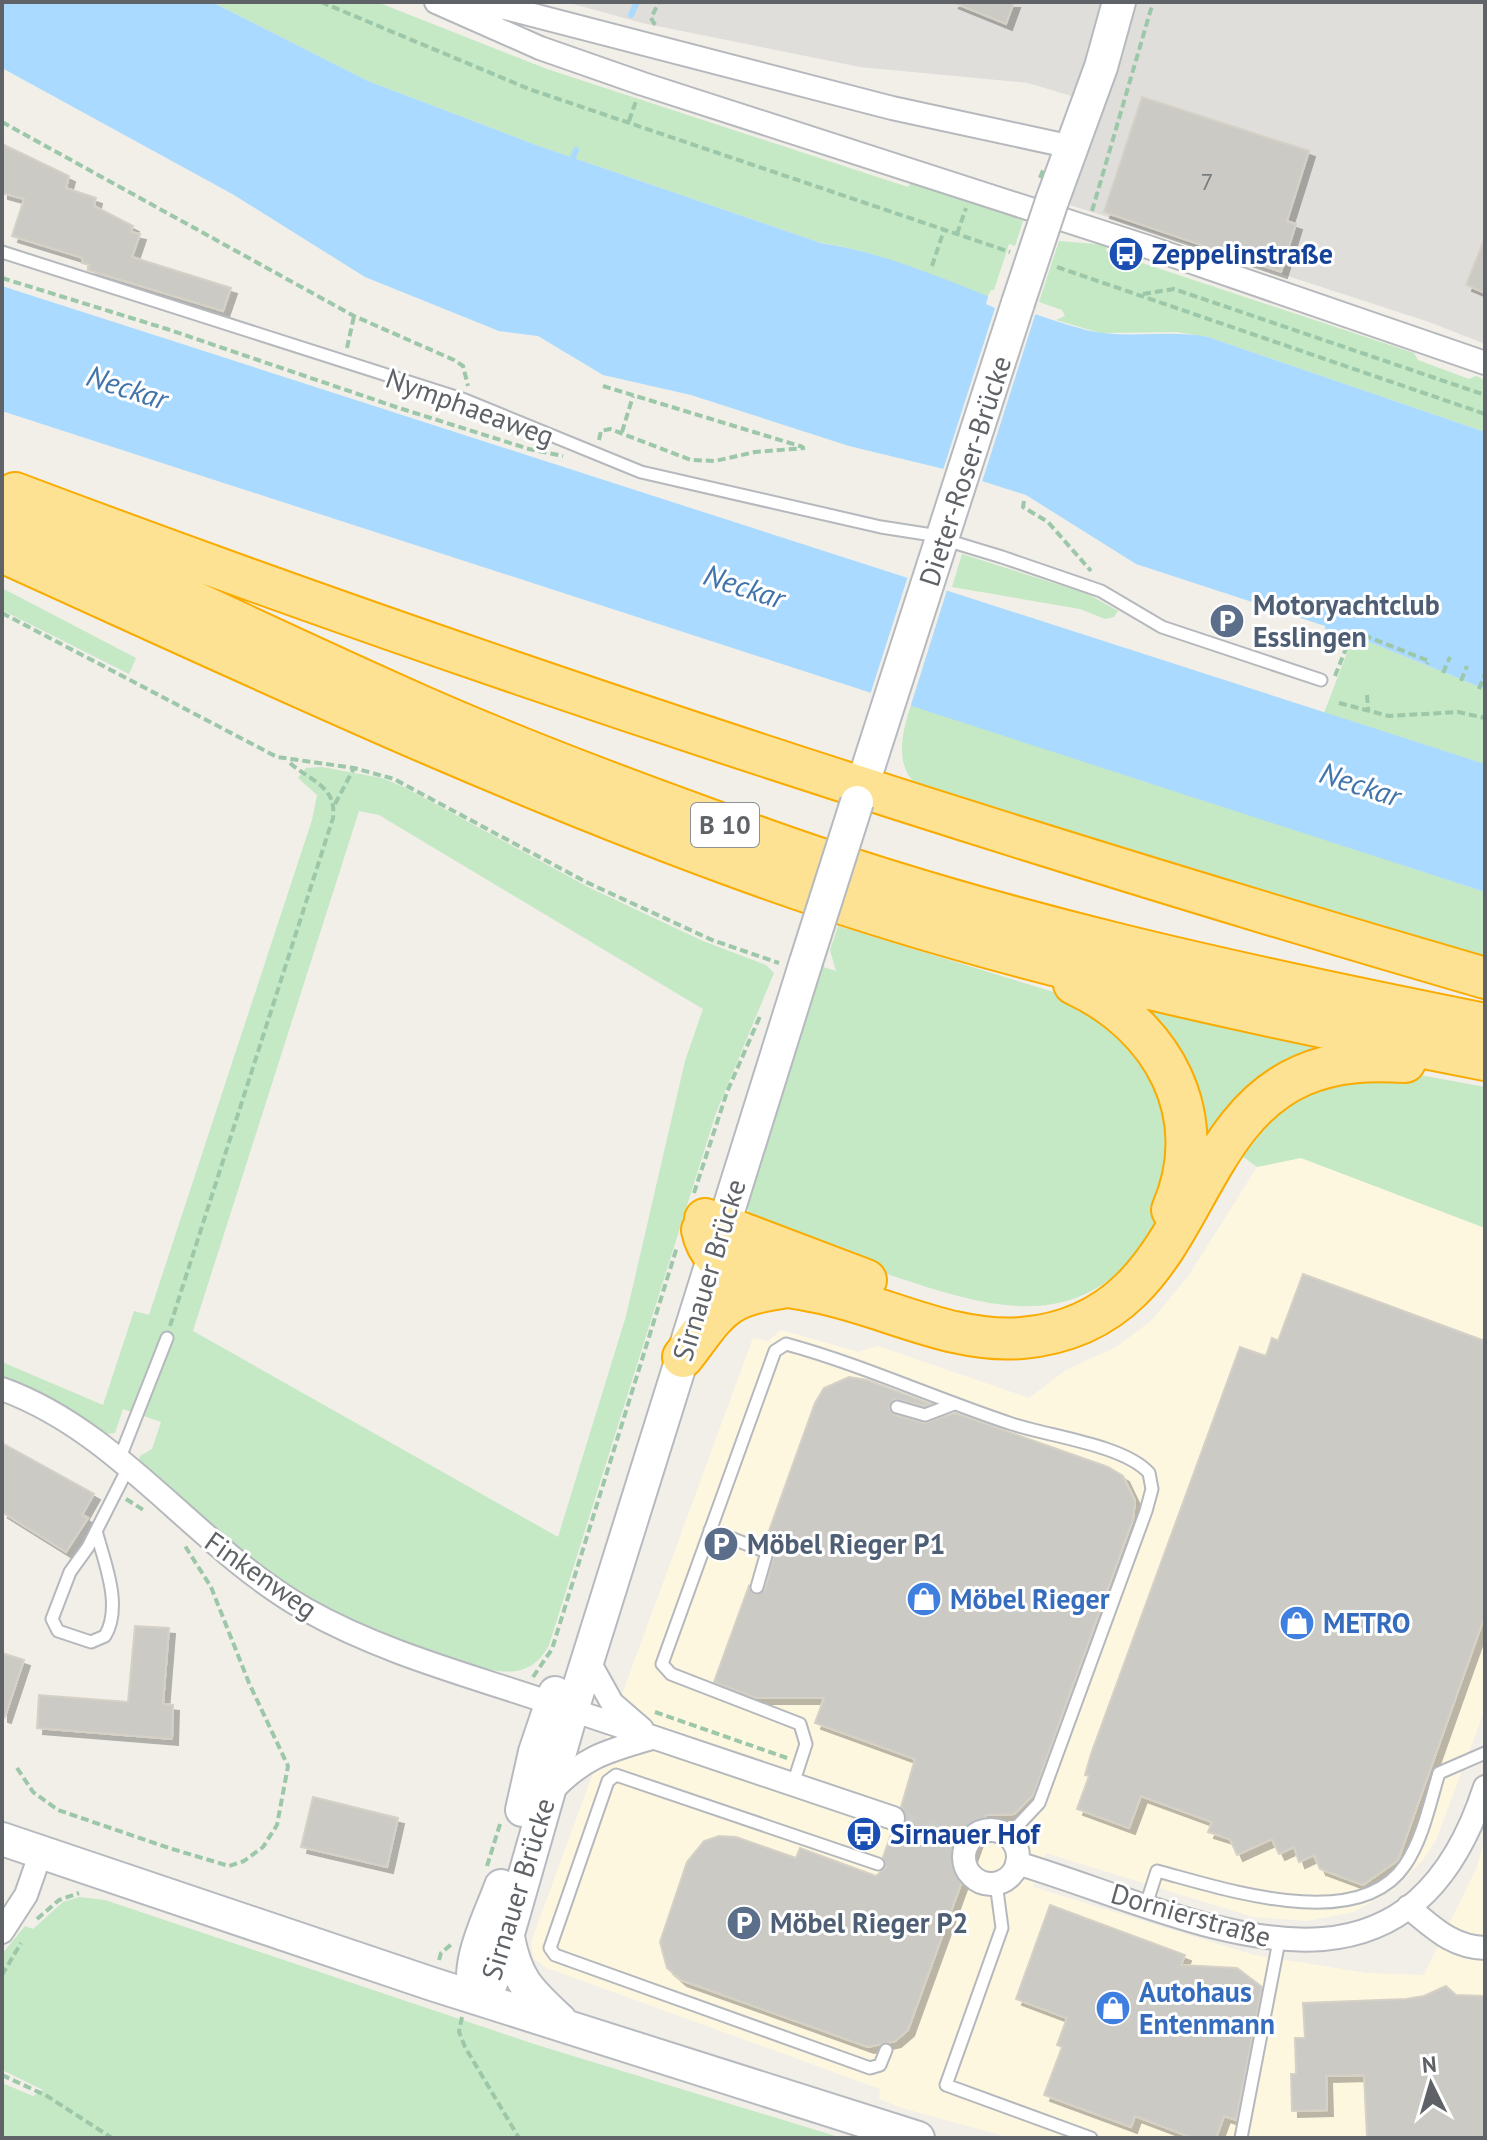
<svg xmlns="http://www.w3.org/2000/svg" width="1487" height="2140" font-family="'PT Sans',sans-serif">
  <style>
    .commercial { fill: #fef7e0 }
    .industrial { fill: #e0deda }
    .green { fill: #c5e8c5; fill-rule: evenodd }
    .water { fill: #aadaff }
    .pier { fill: #f1efe8 }
    .lines { fill: none; stroke-linecap: round; stroke-linejoin: round }
    .stream { stroke: #aadaff; stroke-width: 6 }
    .building { fill: #cccac5; stroke: #d6d1c6; stroke-width: 2; filter: url(#shadow) }
    .street-tunnel { stroke: #ccccc8; stroke-width: 22; stroke-dasharray: 22 11; stroke-linecap: butt }
    .lane-casing { stroke: #b5b8bc; stroke-width: 15 }
    .street-casing { stroke: #b5b8bc; stroke-width: 26 }
    .secondary-casing { stroke: #b6babf; stroke-width: 36 }
    .highway-casing { stroke: #f9ab00; stroke-width: 44 }
    .path { stroke: #9cc7a9; stroke-width: 4; stroke-dasharray: 8 4; stroke-linecap: butt }
    .lane { stroke: #fff; stroke-width: 11 }
    .street { stroke: #fff; stroke-width: 22 }
    .secondary { stroke: #fff; stroke-width: 32 }
    .highway { stroke: #fde293; stroke-width: 40 }
    .secondary-bridge-casing { stroke: #b6babf; stroke-width: 36; stroke-linecap: butt }
    .path-bridge { stroke: #9cc7a9; stroke-width: 4; stroke-dasharray: 8 4; stroke-linecap: butt }
    .secondary-bridge { stroke: #fff; stroke-width: 32 }
    .labels { text-anchor: middle; stroke-width: 6; stroke-linejoin: round; paint-order: stroke }
    .number-label { font-size: 24px; fill: #7a7d7f }
    .shield { fill: #fff; stroke: #8f9295; stroke-width: 2 }
    .shield-label { font-size: 26px; font-weight: bold; fill: #5f6368 }
    .transit-label { font-size: 28px; font-weight: bold; fill: #164399; stroke: #fff; text-anchor: start }
    .street-label { font-size: 28px; fill: #5f6368; stroke: #fff }
    .service-label { font-size: 28px; font-weight: bold; fill: #4e5e75; stroke: #fff; text-anchor: start }
    .shop-label { font-size: 28px; font-weight: bold; fill: #366cbe; stroke: #fff; text-anchor: start }
    .water-label { font-size: 30px; font-style: italic; fill: #4174aa; stroke: #fff }
  </style>
  <defs>
    <filter id="shadow"><feDropShadow dx="6" dy="6" stdDeviation="0" flood-color="#0004"/></filter>
  </defs>
  <rect width="100%" height="100%" fill="#f1efe8"/>
  <path class="commercial" d="M1301,1158L1485,1228V1709L1436,1840L1423,1860L1394,1889L1354,1912L1307,1921L1253,1917L1046,1853L1033,1887L1254,1955L1367,1973L1424,1975L1477,1867L1485,1837V2138H1011L902,2108L879,2099L880,2089L547,1968L533,1958L531,1942L753,1338L768,1341L781,1330L858,1352L878,1346L1029,1398L1066,1370L1116,1347L1151,1321L1189,1275L1257,1167Z"/>
  <path class="industrial" d="M566,2H1485V344L1429,322L1070,205L1098,104L1028,83L860,67L642,23Z"/>
  <path class="green" d="M212,2H377L547,69L908,187L912,181L1024,218L1015,246L1009,244L994,290H991L988,297C932,275 879,252 818,242L536,145L368,81Z
    M1059,241L1107,245L1106,251L1414,353L1418,360L1469,379L1476,376L1485,380V432L1208,337L1176,332L1100,333L1056,320L1065,316L1062,310L1039,302Z
    M962,554L1088,594L1118,611L1114,617L1105,619L1080,609L952,587Z
    M2,588L136,658L129,674L2,610Z
    M1357,637L1485,689V764L1324,713L1350,645L1346,642Z
    M911,704L1485,892V967L920,789C893,765 902,735 911,704Z
    M322,767L382,778L404,787L590,888L703,941L766,965L774,973L716,1113L549,1645C527,1688 484,1669 447,1656C412,1644 377,1633 344,1617C267,1578 203,1518 139,1461L140,1456L152,1449L161,1422L123,1409L115,1433L106,1434L42,1393L2,1375V1362L103,1405L134,1311L149,1315L312,820L317,795L298,778L306,768ZM359,811L379,815L703,1009L685,1061L626,1316L558,1537L193,1331Z
    M838,926L1090,1003L1168,1091C1167,1117 1171,1192 1164,1213C1159,1229 1145,1245 1133,1258C1064,1334 979,1304 896,1277C844,1259 799,1242 750,1216L745,1200L820,966L836,971L830,950Z
    M1134,1005L1341,1051L1213,1152Z
    M1392,1070L1485,1087V1228L1301,1158L1257,1167L1234,1150L1279,1101Z
    M79,1897L105,1900L537,2045L842,2138H2V2083L33,2096L43,2090L2,2070V1954L25,1926L33,1929L63,1902Z"/>
  <path class="water" d="M2,2H212L368,81L536,145L821,243C914,257 997,307 1086,330C1127,340 1168,329 1208,337L1485,432V689L1357,637L1346,642L1326,636L1325,626L1136,564L1026,495L944,469L849,446L691,395L603,375L538,336L499,331L365,277L234,195L2,68Z
    M2,286L1485,764V892L2,411Z"/>
  <path class="pier" d="M989,293L1037,309L981,485L942,473L995,308L986,304Z
    M909,573L948,587L910,708L870,695Z"/>
  <g class="lines">
    <path class="stream" d="M631,15L637,2
      M573,158L576,150"/>
  </g>
  <path class="building" d="M952,2H1014L1006,24Z
    M1142,97L1309,151L1287,221L1296,224L1281,272L1104,212Z
    M2,144L69,176L66,188L96,198L94,206L133,226L131,232L140,234L132,257L231,288L223,311L88,270L90,265L82,263L83,258L12,236L24,199L2,193Z
    M1484,240H1485V293L1466,285Z
    M1303,1274L1485,1341V1615L1398,1860L1363,1885L1320,1869L1314,1855L1299,1862L1294,1847L1279,1854L1272,1839L1237,1855L1230,1839L1208,1832L1212,1822L1141,1796L1129,1828L1077,1809L1089,1776L1085,1775L1091,1754L1240,1347L1266,1356L1272,1338L1278,1341Z
    M849,1377L867,1380L931,1404L925,1406L894,1399L889,1408L895,1415L924,1423L955,1413L1108,1467L1123,1476L1135,1501L1133,1519L1033,1795L1014,1814L986,1815L908,2030L895,2041L868,2047L681,1980L667,1968L660,1942L687,1862L704,1841L719,1836L736,1837L796,1858L800,1848L876,1876L886,1867L883,1857L892,1832L906,1823V1814L901,1807L915,1759L815,1723L824,1698H756L714,1682L749,1586L755,1595L765,1589L775,1551L765,1542L815,1403L824,1388Z
    M2,1443L94,1494L82,1515L88,1518L66,1552L2,1512Z
    M135,1626L169,1628L163,1704L173,1705L172,1739L37,1728L39,1695L128,1702Z
    M2,1653L24,1660L5,1717L2,1716Z
    M313,1797L398,1818L387,1867L301,1847Z
    M1050,1905L1185,1955L1181,1965L1237,1968L1262,1987L1236,2120L1224,2116L1216,2138H1193L1135,2116L1131,2127L1044,2095L1062,2047L1057,2045L1067,2018L1016,1999Z
    M1446,1986L1456,1995L1485,1996V2138H1367L1364,2075L1326,2076L1327,2110L1292,2111L1291,2074H1296L1295,2038H1305L1303,2003L1406,1999L1424,1996Z"/>
  <g class="lines">
    <path class="street-tunnel" d="M893,1818L966,1846"/>
    <defs>
      <path id="lane" d="M2,252L465,400L641,472L881,527L926,534L1002,557L1101,591L1162,627L1321,680
        M897,1407L925,1415L954,1404
        M119,1460L167,1338
        M710,1530L767,1552L757,1587
        M96,1531C104,1561 123,1606 105,1636L91,1642L58,1631L52,1619L70,1572L88,1547L128,1468
        M793,1784L806,1744L800,1724L671,1674L662,1664L775,1351L786,1344C863,1365 936,1399 1012,1424C1048,1436 1124,1445 1149,1473L1152,1489L1146,1511L1039,1803L1008,1836
        M878,1864L616,1775L608,1781L550,1948L555,1955L870,2068L880,2065L886,2050
        M996,1883L1002,1928L946,2085L1091,2138
        M1146,1905L1157,1871C1222,1888 1358,1935 1405,1865C1423,1839 1430,1802 1439,1773L1485,1753
        M1241,2138L1279,1941"/>
      <path id="street" d="M436,2L540,48L643,84L1148,247L1485,363
        M453,7L506,8L892,108L1072,147
        M2,1389C121,1432 196,1547 305,1609C381,1652 465,1674 548,1702C663,1740 777,1780 893,1818
        M588,1660L612,1703L642,1729
        M550,1793C583,1757 607,1751 652,1738
        M964 1857a27 27 0 1 1 54 0a27 27 0 1 1-54 0Z
        M1017,1863C1191,1915 1403,2039 1485,1787
        M1408,1907C1433,1927 1451,1947 1485,1948
        M2,1932L26,1895L41,1852"/>
      <path id="secondary" d="M1052,201L1101,67L1119,2
        M857,802L1018,303
        M522,1810L535,1752L555,1693
        M2,1839L432,1984L918,2138
        M508,1937C516,1980 529,1991 560,2020
        M476,1998L489,1988L501,1958L572,1710L806,962
        M476,1998C464,1964 490,1917 501,1886"/>
      <path id="highway" d="M15,493C498,675 990,834 1485,978
        M2,514C142,576 279,643 419,705C530,754 644,796 758,837C994,922 1239,975 1485,1024
        M2,552C252,665 499,782 758,875C994,960 1240,1012 1485,1060
        M1074,984C1163,1025 1213,1116 1172,1210
        M705,1219L866,1280
        M702,1230C713,1281 773,1283 816,1292C884,1305 952,1344 1022,1338C1196,1323 1178,1128 1303,1075C1336,1061 1369,1060 1405,1062
        M683,1357C718,1312 721,1296 782,1288"/>
    </defs>
    <use href="#lane" class="lane-casing"/>
    <use href="#street" class="street-casing"/>
    <use href="#secondary" class="secondary-casing"/>
    <use href="#highway" class="highway-casing"/>
    <path class="path" d="M321,2L529,89L1010,252
      M655,25L651,18L659,2
      M629,121L636,101
      M2,122L354,316L454,360L463,366L468,386
      M1092,211L1153,2
      M957,234L966,208
      M932,266L944,230
      M1057,267L1485,414
      M2,278L167,329L396,407L529,449L563,456
      M1143,294L1174,289L1485,395
      M347,348L354,316
      M603,386L803,447
      M622,432L633,396
      M599,440L601,431L610,429L691,460L715,461L755,452L805,448
      M1024,501L1023,507L1048,522L1091,571
      M2,613L277,757L354,768L394,779L586,882L712,940L779,963
      M1443,673L1450,657
      M1335,676L1353,631L1429,661L1427,664
      M1461,681L1467,666
      M1479,689L1485,674
      M1367,695L1368,709
      M1339,703L1389,716L1458,712L1485,718
      M335,804L354,768
      M694,1193L727,1092L761,1014
      M170,1326L333,818C337,785 309,781 289,762
      M126,1499L145,1511
      M533,1677L552,1649L677,1247
      M655,1712L787,1758
      M17,1768L33,1792L58,1810L169,1848L229,1866L244,1861L263,1847L277,1825L288,1766L249,1683L211,1587L185,1546
      M487,1866L501,1821
      M37,1919L59,1900L79,1893
      M439,1960L441,1953L453,1943
      M2,1975L21,1943
      M462,2017L459,2032L465,2047L519,2138
      M2,2075L47,2096L112,2138"/>
    <use href="#lane" class="lane"/>
    <use href="#street" class="street"/>
    <use href="#secondary" class="secondary"/>
    <use href="#highway" class="highway"/>
    <defs>
      <path id="secondary-bridge" d="M1018,303L1052,201
        M806,962L857,802"/>
    </defs>
    <use href="#secondary-bridge" class="secondary-bridge-casing"/>
    <path class="path-bridge" d="M1040,178L1044,168"/>
    <use href="#secondary-bridge" class="secondary-bridge"/>
  </g>
  <defs>
    <symbol id="bus-disc" viewBox="-11 -11 22 22"><circle r="9.5" fill="#1a4fb4" stroke="#fff"/><path d="M-5-6H5V4H4V6H2V4H-2V6H-4V4H-5ZM-3.5-4V0h7V-4ZM-3.5 1.2v1.5H-2V1.2ZM2 1.2v1.5H3.5V1.2Z" fill="#fff"/></symbol>
    <symbol id="parking-disc" viewBox="-11 -11 22 22"><circle r="9.5" fill="#5c6f8a" stroke="#fff"/><path d="M-3.5-5.5H1a3.5 3.5 0 0 1 0 7H-1V5.5H-3.5ZM-1-3.4V-.6H.8a1.4 1.4 0 0 0 0-2.8Z" fill="#fff"/></symbol>
    <symbol id="shop-disc" viewBox="-11 -11 22 22"><circle r="9.5" fill="#3f7fe0" stroke="#fff"/><path d="M-5-2.5h2.3a2.7 3.5 0 0 1 5.4 0H5L5.5 6h-11ZM-1.5-2.5h3a1.5 2.3 0 0 0-3 0Z" fill="#fff"/></symbol>
  </defs>
  <g fill-rule="evenodd">
    <use href="#bus-disc" x="1106" y="234" width="40" height="40"/>
    <use href="#parking-disc" x="1207" y="601" width="40" height="40"/>
    <use href="#parking-disc" x="701" y="1524" width="40" height="40"/>
    <use href="#shop-disc" x="904" y="1579" width="40" height="40"/>
    <use href="#shop-disc" x="1277" y="1603" width="40" height="40"/>
    <use href="#bus-disc" x="844" y="1814" width="40" height="40"/>
    <use href="#parking-disc" x="724" y="1903" width="40" height="40"/>
    <use href="#shop-disc" x="1093" y="1988" width="40" height="40"/>
  </g>
  <g class="labels">
    <g class="number-label">
      <text x="1207" y="190">7</text>
    </g>
    <rect class="shield" x="691" y="803" width="68" height="44" rx="6"/>
    <g class="shield-label">
      <text x="725" y="834">B 10</text>
    </g>
    <g class="transit-label">
      <text x="1152" y="264">Zeppelinstraße</text>
      <text x="890" y="1844">Sirnauer Hof</text>
    </g>
    <g class="street-label">
      <text transform="translate(470 407) rotate(20)" y="10">Nymphaeaweg</text>
      <text transform="translate(965 471) rotate(-72)" y="10">Dieter-Roser-Brücke</text>
      <text transform="translate(709 1270) rotate(-73)" y="10">Sirnauer Brücke</text>
      <text transform="translate(261 1575) rotate(35)" y="10">Finkenweg</text>
      <text transform="translate(518 1889) rotate(-73)" y="10">Sirnauer Brücke</text>
      <text transform="translate(1191 1915) rotate(16)" y="10">Dornierstraße</text>
    </g>
    <g class="service-label">
      <text x="1253" y="615">Motoryachtclub<tspan x="1253" dy="32">Esslingen</tspan></text>
      <text x="747" y="1554">Möbel Rieger P1</text>
      <text x="770" y="1933">Möbel Rieger P2</text>
    </g>
    <g class="shop-label">
      <text x="950" y="1609">Möbel Rieger</text>
      <text x="1323" y="1633">METRO</text>
      <text x="1139" y="2002">Autohaus<tspan x="1139" dy="32">Entenmann</tspan></text>
    </g>
    <g class="water-label">
      <text transform="translate(127 388) rotate(18)" y="10">Neckar</text>
      <text transform="translate(744 587) rotate(18)" y="10">Neckar</text>
      <text transform="translate(1360 785) rotate(18)" y="10">Neckar</text>
    </g>
  </g>
  <rect width="1487" height="2140" fill="none" stroke="#5f6368" stroke-width="8"/>
  <g transform="translate(1431 2084) rotate(355)" stroke="#ffffff" stroke-width="6" paint-order="stroke">
  <path d="M0-6L14 30L0 20L-14 30Z" fill="#5f6368"/>
  <text y="-12" font-size="22" font-weight="bold" text-anchor="middle" fill="#5f6368">N</text>
  </g>
</svg>
